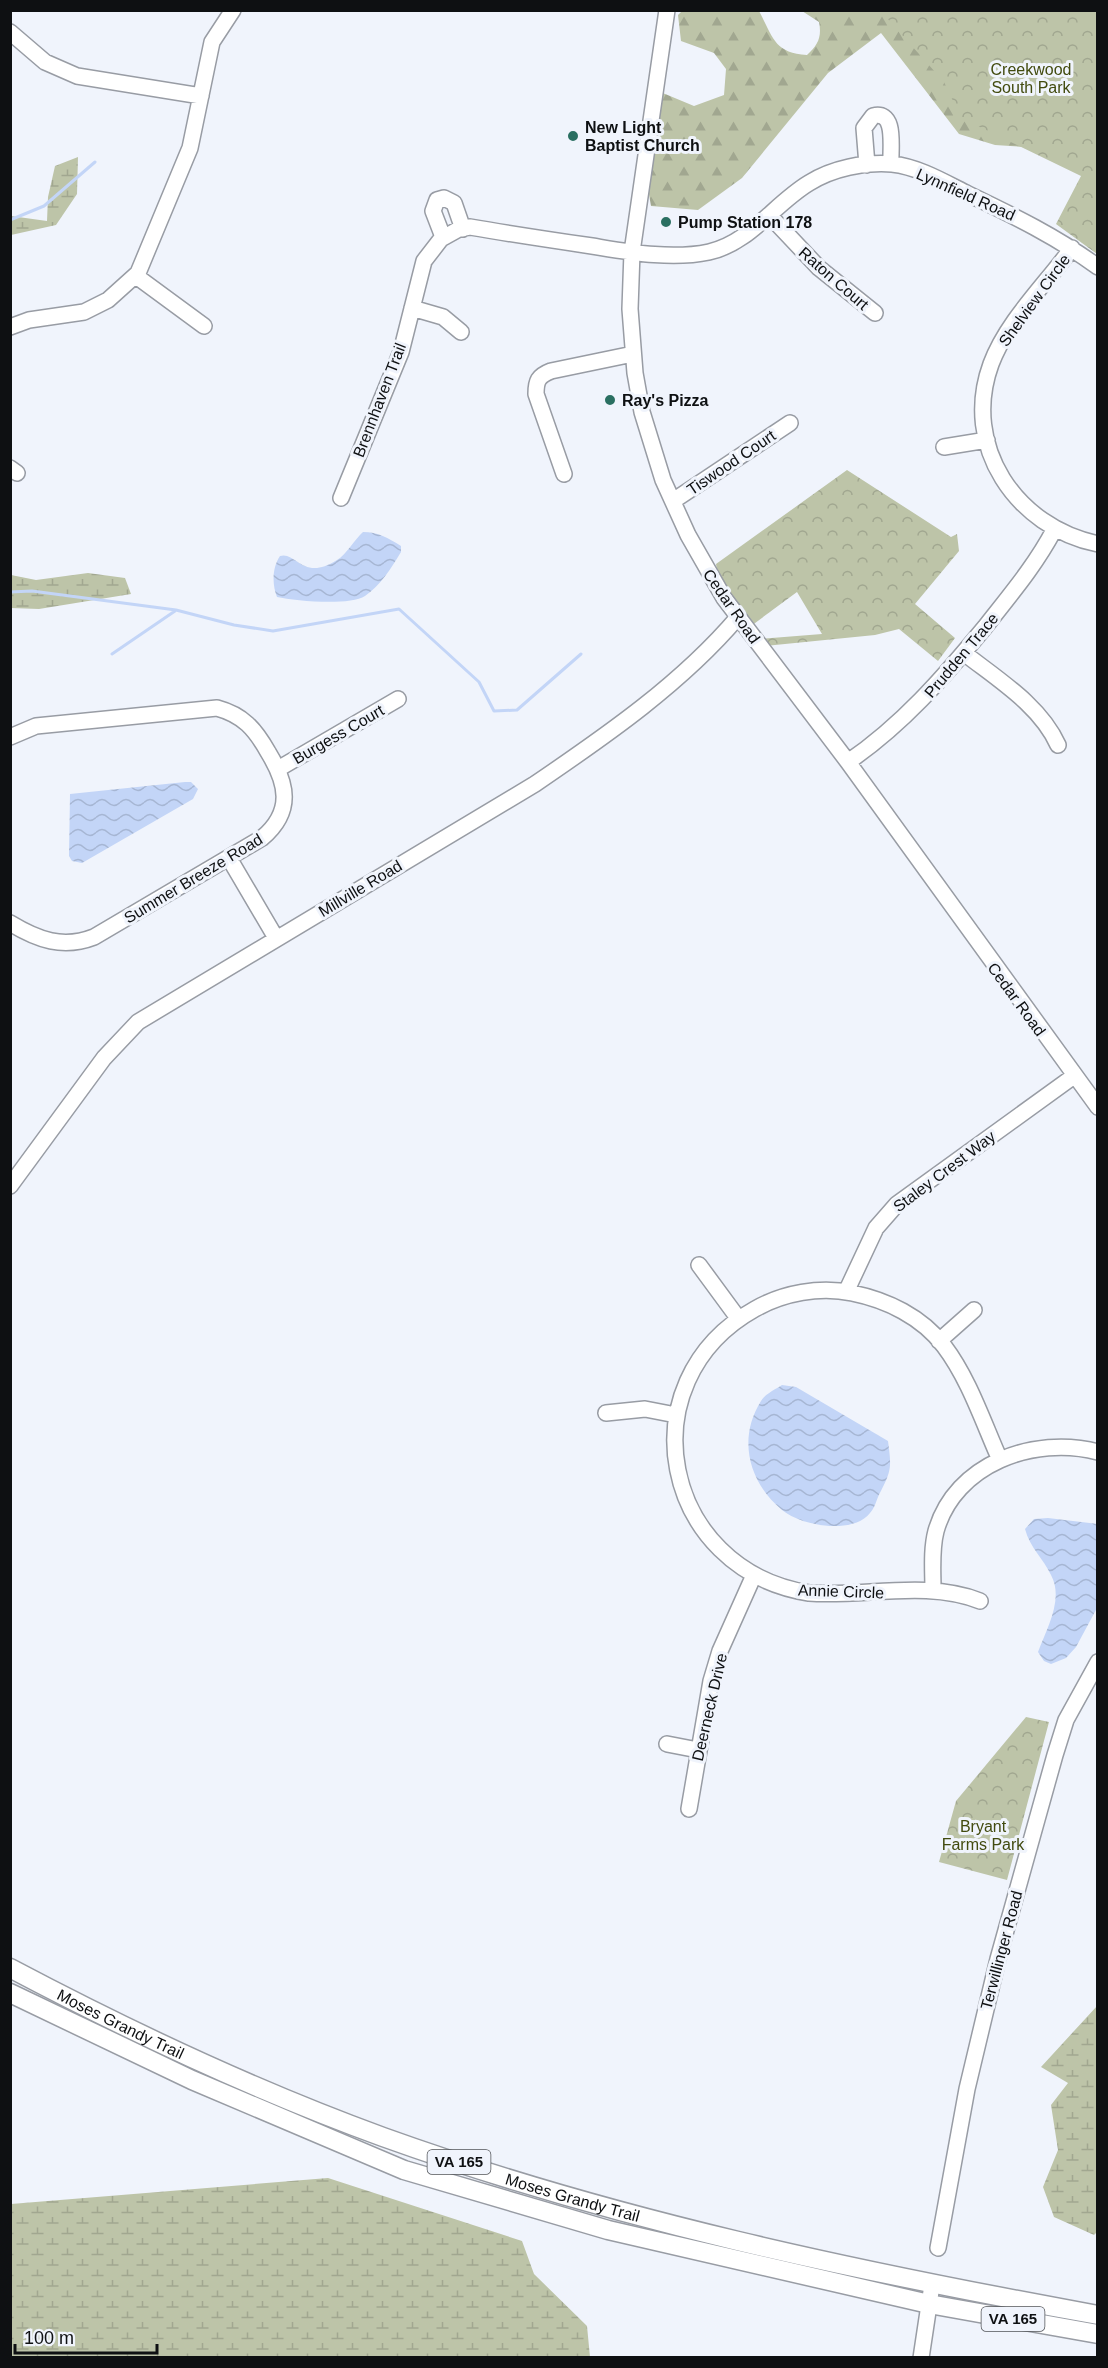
<svg xmlns="http://www.w3.org/2000/svg" width="1108" height="2368" font-family="Helvetica,sans-serif">
  <style>
    .forest { fill: url(#forest-firs) }
    .wetland { fill: url(#wetland-marsh) }
    .park { fill: url(#park-crowns) }
    .water { fill: url(#water-waves) }
    .lines { fill: none; stroke-linecap: round; stroke-linejoin: round }
    .stream { stroke: #c3d5f7; stroke-width: 3 }
    .minor-casing { stroke: #989ca4; stroke-width: 18 }
    .major-casing { stroke: #989ca4; stroke-width: 21 }
    .minor { stroke: #fff; stroke-width: 15 }
    .major { stroke: #fff; stroke-width: 18 }
    .poi-dot { fill: #2a6f61; stroke: #f0f4fc; stroke-width: 2 }
    .labels { text-anchor: middle; stroke-width: 6; stroke-linejoin: round; paint-order: stroke }
    .shield { fill: #f0f4fc; stroke: #525458; stroke-width: 1.5 }
    .shield-label { font-size: 15px; font-weight: bold; fill: #0e1012 }
    .park-label { font-size: 16px; fill: #424b0f; stroke: #f0f4fc }
    .poi-label { font-size: 16px; font-weight: bold; fill: #0e1012; stroke: #f0f4fc; text-anchor: start }
    .street-label { font-size: 16px; fill: #0e1012; stroke: #f0f4fc }
  </style>
  <defs>
    <pattern id="forest-firs" width="22" height="20" patternUnits="userSpaceOnUse" patternTransform="scale(1.5)"><rect width="22" height="20" fill="#bdc4a8"/><path d="M5 1l3.5 6h-7zM16 11l3.5 6h-7z" fill="#a1a790"/></pattern>
    <pattern id="wetland-marsh" width="20" height="14" patternUnits="userSpaceOnUse" patternTransform="scale(1.5)"><rect width="20" height="14" fill="#bdc4a8"/><path d="M1 5h8M5 5V1M11 12h8M15 12V8" fill="none" stroke="#a1a790"/></pattern>
    <pattern id="park-crowns" width="20" height="18" patternUnits="userSpaceOnUse" patternTransform="scale(1.5)"><rect width="20" height="18" fill="#bdc4a8"/><path d="M2 6a3 3 0 1 1 6 0M12 15a3 3 0 1 1 6 0" fill="none" stroke="#a1a790"/></pattern>
    <pattern id="water-waves" width="16" height="10" patternUnits="userSpaceOnUse" patternTransform="scale(1.5)"><rect width="16" height="10" fill="#c3d5f7"/><path d="M0 5q4-4 8 0t8 0" fill="none" stroke="#a6b6d3"/></pattern>
  </defs>
  <rect width="100%" height="100%" fill="#f0f4fc"/>
  <path class="forest" d="M682,11H759C773,37 774,53 807,55C818,45 822,37 819,22L802,11H1097L1052,149L995,145L959,134L881,33L828,73L742,178L698,210L651,206L643,160L658,91L694,106L724,95L726,69L714,53L681,41L678,15Z"/>
  <path class="wetland" d="M78,157L77,194L56,225L11,235V216L47,221L48,197L55,166Z
    M88,573L125,578L131,594L39,609L11,608V575L36,580Z
    M1097,2006L1098,2231L1094,2235L1054,2217L1043,2187L1058,2150L1051,2105L1068,2083L1041,2067Z
    M328,2178L522,2241L534,2274L587,2326L590,2357H11V2204Z"/>
  <path class="park" d="M893,11H1097V254L1056,224L1081,176L961,118L944,82L886,17Z
    M847,470L951,537L957,534L959,551L915,604L955,638L938,661L899,629L875,635L765,646L759,639L822,634L797,592L751,626L718,577L716,564Z
    M1026,1717L1049,1722L1007,1880L939,1862L956,1801Z"/>
  <path class="water" d="M363,532C378,532 388,538 401,546V552C392,567 380,586 365,596C350,606 295,601 277,597C272,584 272,568 280,556C296,551 303,582 337,560C347,554 354,540 363,532Z
    M185,782H191L198,789L193,799L82,863L72,861L69,856L70,794Z
    M782,1385L796,1387L888,1441C892,1470 891,1471 878,1497C876,1502 874,1509 870,1513C853,1535 801,1526 782,1510C749,1483 737,1439 761,1401C765,1394 776,1389 782,1385Z
    M1048,1518L1098,1524L1097,1608L1076,1647L1066,1658L1051,1664L1044,1661L1038,1652C1047,1628 1064,1599 1051,1575C1043,1558 1030,1548 1025,1529L1034,1519Z"/>
  <g class="lines">
    <path class="stream" d="M10,220L44,206L95,162
      M10,592L32,591L176,610L234,625L273,631L399,609L479,682L494,711L517,710L581,654
      M112,654L175,611"/>
    <defs>
      <path id="minor" d="M667,10L632,252L630,309L635,373L642,412L663,480L688,535L724,598L848,762L1098,1107
        M10,32L45,62L77,76L201,96
        M867,165L864,128L873,116C897,110 890,148 891,164
        M769,215L819,268L875,313
        M443,237L433,211L437,200L444,198L454,203L463,229
        M1072,248C1045,285 1007,321 991,364C961,446 1016,527 1098,544
        M136,276L204,326
        M412,308L443,317L461,332
        M10,327L29,320L84,312L108,300L138,273L190,148L212,42L233,10
        M944,447L987,440
        M10,468L17,473
        M564,474L536,394C536,381 538,376 551,371L633,354
        M341,498L401,352L424,261L441,239L459,229L470,227C511,234 551,240 592,246C629,252 671,260 709,252C750,243 774,204 809,183C833,168 864,162 892,164C919,167 944,182 968,194C1014,216 1057,237 1098,267
        M673,501L790,423
        M964,653C997,679 1040,705 1058,745
        M10,737L36,726L217,708C243,715 255,729 268,752C287,783 294,811 262,838L94,937C63,949 38,940 10,923
        M848,762C902,725 943,678 985,627C1010,595 1035,566 1054,530
        M278,769L398,699
        M229,858L276,938
        M10,1186L104,1058L138,1022L535,784C607,735 682,683 738,617
        M699,1265L738,1318
        M846,1292L876,1228L897,1204L1074,1076
        M939,1341L974,1310
        M606,1413L645,1409L676,1415
        M933,1590C933,1571 931,1550 936,1531C955,1464 1034,1435 1098,1452
        M980,1601C927,1580 865,1597 809,1593C662,1570 624,1382 755,1309C783,1293 820,1286 852,1293C887,1300 922,1317 944,1346C969,1379 983,1422 1000,1460
        M667,1744L698,1750
        M689,1809L711,1681L720,1651L754,1575
        M938,2248L967,2089L998,1959L1055,1755L1066,1720L1098,1662
        M921,2358L932,2285"/>
      <g id="major">
        <path id="s1" d="M10,1968C131,2032 254,2090 383,2137C614,2220 856,2271 1098,2315"/>
        <path d="M10,1993L192,2080L404,2170L608,2230L929,2304L1098,2334"/>
      </g>
    </defs>
    <use href="#minor" class="minor-casing"/>
    <use href="#major" class="major-casing"/>
    <use href="#minor" class="minor"/>
    <use href="#major" class="major"/>
  </g>
  <g class="poi-dot">
    <circle cx="573" cy="136" r="6"/>
    <circle cx="666" cy="222" r="6"/>
    <circle cx="610" cy="400" r="6"/>
  </g>
  <g class="labels">
    <g class="shield">
      <rect x="427.5" y="2150" width="63" height="24" rx="4.5"/>
      <rect x="981.5" y="2307" width="63" height="24" rx="4.5"/>
    </g>
    <g class="shield-label">
      <text x="459" y="2167">VA 165</text>
      <text x="1013" y="2324">VA 165</text>
    </g>
    <g class="park-label">
      <text x="1031" y="75">Creekwood<tspan x="1031" dy="18">South Park</tspan></text>
      <text x="983" y="1832">Bryant<tspan x="983" dy="18">Farms Park</tspan></text>
    </g>
    <g class="poi-label">
      <text x="585" y="133">New Light<tspan x="585" dy="18">Baptist Church</tspan></text>
      <text x="678" y="228">Pump Station 178</text>
      <text x="622" y="406">Ray's Pizza</text>
    </g>
    <g class="street-label">
      <text transform="translate(966 194) rotate(24)" y="6">Lynnfield Road</text>
      <text transform="translate(834 278) rotate(41)" y="6">Raton Court</text>
      <text transform="translate(1034 300) rotate(-54)" y="6">Shelview Circle</text>
      <text transform="translate(379 400) rotate(-69)" y="6">Brennhaven Trail</text>
      <text transform="translate(731 462) rotate(-34)" y="6">Tiswood Court</text>
      <text transform="translate(732 606) rotate(55)" y="6">Cedar Road</text>
      <text transform="translate(961 655) rotate(-50)" y="6">Prudden Trace</text>
      <text transform="translate(338 734) rotate(-30)" y="6">Burgess Court</text>
      <text transform="translate(193 878) rotate(-31)" y="6">Summer Breeze Road</text>
      <text transform="translate(360 888) rotate(-31)" y="6">Millville Road</text>
      <text transform="translate(1017 999) rotate(54)" y="6">Cedar Road</text>
      <text transform="translate(944 1171) rotate(-37)" y="6">Staley Crest Way</text>
      <text transform="translate(841 1591) rotate(2)" y="6">Annie Circle</text>
      <text transform="translate(709 1707) rotate(-77)" y="6">Deerneck Drive</text>
      <text transform="translate(1001 1950) rotate(-75)" y="6">Terwillinger Road</text>
      <text dy="6" stroke="none"><textPath href="#s1" startOffset="124">Moses Grandy Trail</textPath></text>
      <text dy="6" stroke="none"><textPath href="#s1" startOffset="609">Moses Grandy Trail</textPath></text>
    </g>
  </g>
  <rect width="1108" height="2368" fill="none" stroke="#0e1012" stroke-width="24"/>
  <path d="M15 2344v9h142v-9" fill="none" stroke="#0e1012" stroke-width="3"/>
  <text x="24" y="2344" font-size="18" fill="#0e1012" stroke="#f0f4fc" stroke-width="4.5" paint-order="stroke">100 m</text>
</svg>
